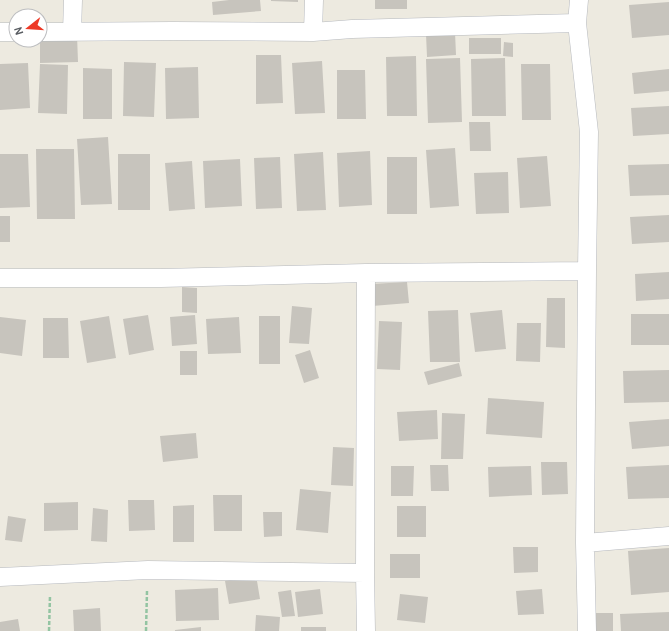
<svg xmlns="http://www.w3.org/2000/svg" width="669" height="631" font-family="Cabin,sans-serif">
  <style>
    .building { fill: #c7c4bd }
    .lines { fill: none; stroke-linecap: round; stroke-linejoin: round }
    .street-casing { stroke: #b6b9be; stroke-width: 19 }
    .path { stroke: #93c4a2; stroke-width: 2.5; stroke-dasharray: 4 2; stroke-linecap: butt }
    .street { stroke: #fff; stroke-width: 18 }
  </style>
  <rect width="100%" height="100%" fill="#edeae0"/>
  <path class="building" d="M229,0H260L261,11L213,15L212,2Z
    M271,0H298V2L271,1Z
    M375,0H407V9H375Z
    M669,2V35L632,38L629,5Z
    M455,32L456,55L427,57L426,34Z
    M40,35H77L78,62L40,63Z
    M469,38H501V54H469Z
    M504,42L513,43V57L503,56Z
    M256,55H281L283,103L256,104Z
    M416,56L417,116H387L386,57Z
    M460,58L462,122L428,123L426,59Z
    M505,58L506,116H472L471,59Z
    M322,61L325,113L295,114L292,63Z
    M124,62L156,63L154,117L123,116Z
    M28,63L30,108L0,110V64Z
    M40,64L68,65L67,114L38,113Z
    M521,64H550L551,120H522Z
    M198,67L199,118L166,119L165,68Z
    M83,68L112,69V119H83Z
    M669,69V91L634,94L632,73Z
    M337,70H365L366,119H337Z
    M669,106V134L633,136L631,108Z
    M469,122H490L491,151H470Z
    M108,137L112,204L81,205L77,139Z
    M455,148L459,206L430,208L426,150Z
    M36,149H74L75,219H37Z
    M370,151L372,205L339,207L337,153Z
    M323,152L326,210L297,211L294,154Z
    M0,154H28L30,207L0,208Z
    M118,154H150V210H118Z
    M547,156L551,206L520,208L517,158Z
    M280,157L282,208L256,209L254,158Z
    M387,157H417V214H387Z
    M240,159L242,206L205,208L203,161Z
    M192,161L195,209L169,211L165,163Z
    M669,164V195L630,196L628,165Z
    M508,172L509,213L476,214L474,173Z
    M669,215V242L632,244L630,217Z
    M0,216H10V242H0Z
    M669,272V299L636,301L635,274Z
    M407,282L409,303L372,306L371,284Z
    M182,287L197,288V313L182,312Z
    M547,298H565V348L546,347Z
    M292,306L312,308L309,344L289,343Z
    M458,310L460,362H430L428,311Z
    M502,310L506,349L475,352L470,313Z
    M631,314H669V345H631Z
    M148,315L154,350L129,355L123,319Z
    M195,315L197,344L172,346L170,317Z
    M109,316L116,358L87,363L80,321Z
    M259,316H280V364H259Z
    M0,317L26,320L22,356L0,353Z
    M239,317L241,353L208,354L206,319Z
    M43,318H68L69,358H43Z
    M379,321L402,322L400,370L377,369Z
    M517,323H541L540,362L516,361Z
    M310,350L319,378L304,383L295,355Z
    M180,351H197V375H180Z
    M459,363L462,376L428,385L424,372Z
    M669,370V402L624,403L623,371Z
    M488,398L544,402L542,438L486,434Z
    M437,410L438,439L399,441L397,412Z
    M442,413L465,414L463,459H441Z
    M669,419V446L632,449L629,422Z
    M196,433L198,458L163,462L160,436Z
    M333,447L354,448L353,486L331,485Z
    M541,462H567L568,494L542,495Z
    M430,465H448L449,491H431Z
    M669,465V498L628,499L626,467Z
    M391,466H414L413,496H391Z
    M531,466L532,495L489,497L488,467Z
    M300,489L331,492L328,533L296,530Z
    M213,495H242V531H214Z
    M128,500H154L155,530L129,531Z
    M78,502V530L44,531V503Z
    M194,505V542H173V506Z
    M397,506H426V537H397Z
    M93,508L108,510L107,542L91,541Z
    M263,512H282V536L264,537Z
    M8,516L26,519L22,542L5,540Z
    M513,547H538V572L514,573Z
    M669,548V592L631,595L628,551Z
    M390,554H420V578H390Z
    M256,575L260,599L229,604L225,581Z
    M218,588L219,620L176,621L175,590Z
    M320,589L323,614L298,617L295,592Z
    M542,589L544,614L518,615L516,591Z
    M291,590L295,616L282,617L278,592Z
    M400,594L428,597L425,623L397,620Z
    M100,608L101,631H74L73,610Z
    M669,612V631H621L620,614Z
    M591,613H613V631H592Z
    M256,615L280,617L279,631H255Z
    M18,619L20,631H0V622Z
    M201,627V631H175V630Z
    M301,627H326V631H301Z"/>
  <g class="lines">
    <defs>
      <path id="street" d="M579,0L577,23L589,132L587,271L585,543L587,631
        M0,32H16
        M40,32L173,31L313,32L352,29L577,23
        M72,32L73,0
        M313,32L314,0
        M0,278H161L366,273L587,271
        M585,543L669,536
        M0,577L148,570L365,573
        M366,631L365,573L366,273"/>
    </defs>
    <use href="#street" class="street-casing"/>
    <path class="path" d="M49,631L50,596
      M146,631L147,591"/>
    <use href="#street" class="street"/>
  </g>
  <g transform="translate(28 28) rotate(253)"><circle r="19" fill="#ffffff" stroke="#bdbec0"/>
  <path d="M0-3L7 15L0 10L-7 15Z" fill="#ed3926"/>
  <text y="-6" font-size="11" font-weight="bold" text-anchor="middle" fill="#595d62">N</text>
  </g>
</svg>
